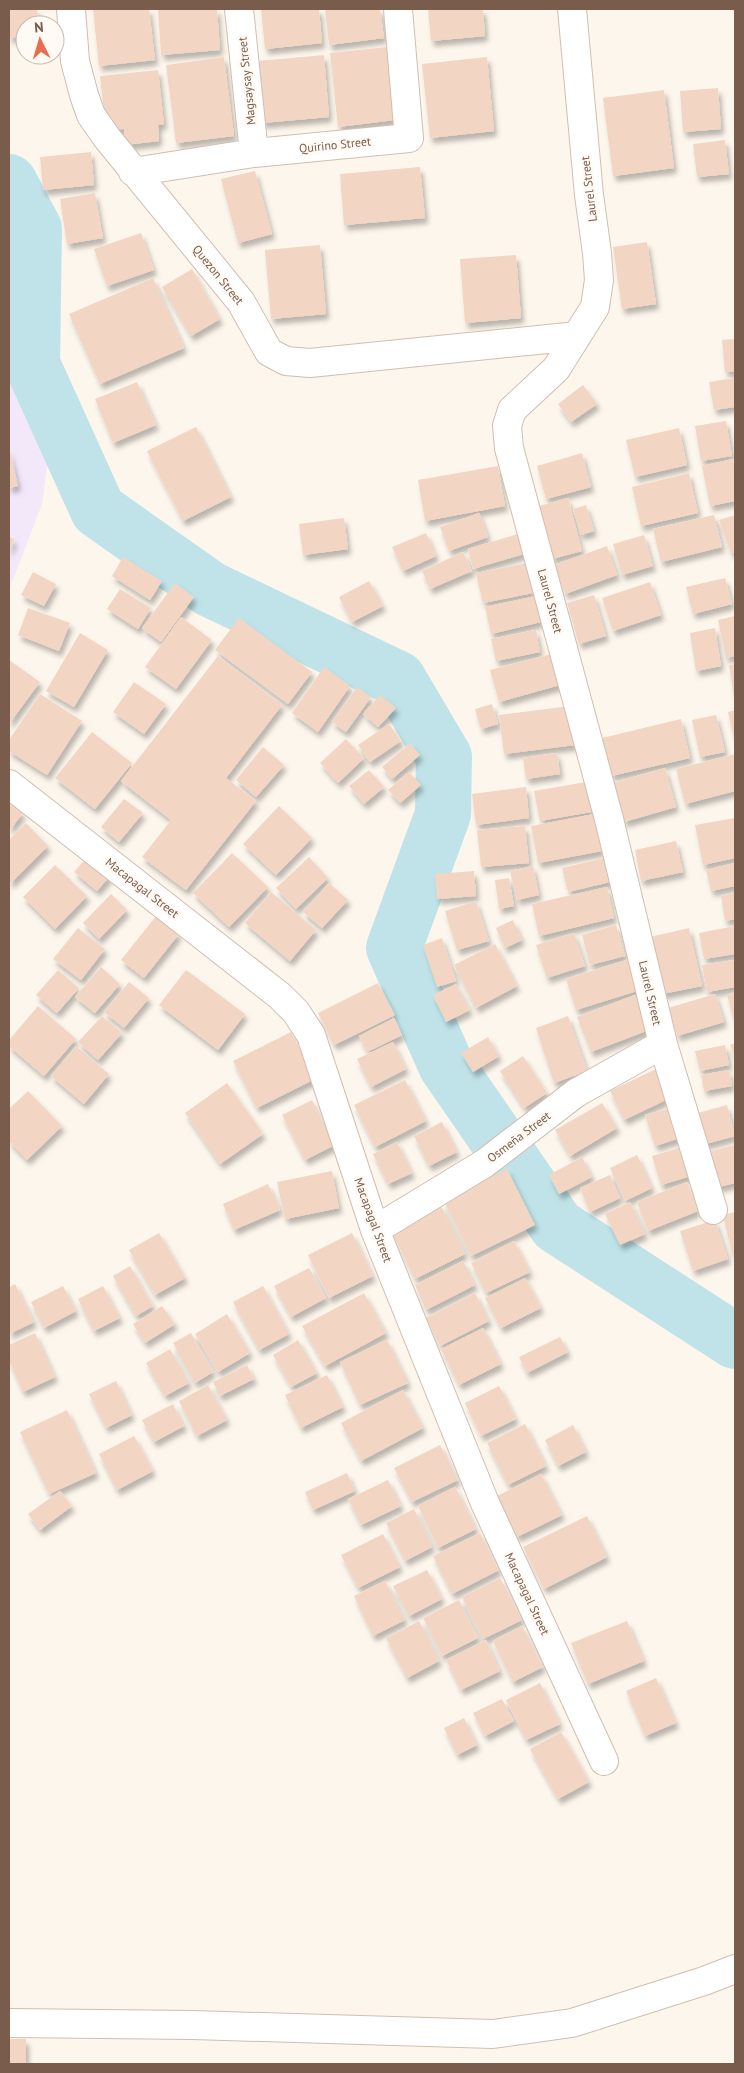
<svg xmlns="http://www.w3.org/2000/svg" width="744" height="2073" font-family="'PT Sans',sans-serif">
  <style>
    .education { fill: #f3e8fa }
    .lines { fill: none; stroke-linecap: round; stroke-linejoin: round }
    .river { stroke: #bfe3e8; stroke-width: 56 }
    .building { fill: #f3d5c3; filter: url(#shadow) }
    .minor-casing { stroke: #d1beb0; stroke-width: 30 }
    .minor { stroke: #fff; stroke-width: 28 }
    .labels { text-anchor: middle; stroke-width: 5; stroke-linejoin: round; paint-order: stroke }
    .street-label { font-size: 12px; fill: #7a5c4d; stroke: #fffaf3 }
  </style>
  <defs>
    <filter id="shadow"><feDropShadow dx="3" dy="5.5" stdDeviation="2.5" flood-color="#0004"/></filter>
  </defs>
  <rect width="100%" height="100%" fill="#fdf6ec"/>
  <path class="education" d="M9,317L50,443L42,504L9,590Z"/>
  <g class="lines">
    <path class="river" d="M9,182L34,229L32,364L98,510L210,589L398,679L444,757L443,814L394,948L446,1065L557,1226L735,1341"/>
  </g>
  <path class="building" d="M9,9H37L39,25H25V37L9,38Z
    M93,9H149L155,60L99,66Z
    M158,9H217L220,50L161,55Z
    M261,9H319L322,43L265,49Z
    M325,9H380L384,38L329,45Z
    M428,9H483L485,36L431,41Z
    M387,47L395,120L338,127L330,53Z
    M324,55L329,117L262,123L257,61Z
    M224,57L234,136L176,143L166,65Z
    M487,57L494,131L430,138L422,64Z
    M158,70L164,124L158,125L159,141L125,145L124,129L106,130L100,76Z
    M718,88L721,129L683,132L680,91Z
    M664,90L674,168L613,176L603,98Z
    M725,140L729,174L697,177L693,144Z
    M91,152L94,185L43,190L40,157Z
    M420,167L425,218L344,225L340,174Z
    M255,171L272,234L238,243L221,179Z
    M95,193L103,238L67,244L60,199Z
    M141,233L154,270L107,286L94,249Z
    M647,242L656,304L622,309L613,247Z
    M320,245L326,314L271,319L265,250Z
    M516,255L521,318L465,323L460,259Z
    M192,269L220,319L191,336L162,287Z
    M153,278L184,348L100,384L69,314Z
    M735,339V371L725,372L722,340Z
    M735,378V407L714,410L709,382Z
    M137,382L156,425L113,443L95,399Z
    M583,385L597,404L571,422L558,404Z
    M726,421L732,456L701,461L695,426Z
    M196,427L231,497L183,521L147,451Z
    M679,428L687,465L635,477L626,440Z
    M9,447L18,486L9,488Z
    M582,453L591,487L546,499L537,466Z
    M733,459L735,471V501L710,506L702,466Z
    M498,466L505,506L425,521L418,480Z
    M689,473L698,513L641,526L632,487Z
    M568,498L582,551L552,559L539,506Z
    M586,505L594,531L581,535L573,509Z
    M479,513L488,537L449,551L440,527Z
    M714,515L722,547L661,562L653,529Z
    M735,515V552L731,553L719,520Z
    M344,518L348,549L303,555L299,524Z
    M426,533L436,556L403,571L392,547Z
    M518,534L524,554L473,569L468,549Z
    M644,535L653,566L622,575L613,544Z
    M9,537L14,539L9,553Z
    M607,546L617,575L565,594L554,565Z
    M463,552L472,571L430,589L422,571Z
    M123,557L162,581L150,600L112,576Z
    M527,563L533,593L483,603L476,573Z
    M33,572L56,584L44,606L21,595Z
    M725,578L732,604L693,614L686,587Z
    M369,581L383,606L352,622L339,597Z
    M650,582L661,615L613,631L602,598Z
    M175,583L194,597L161,642L142,628Z
    M120,589L151,608L138,629L107,609Z
    M594,595L606,636L579,644L567,603Z
    M536,596L541,622L491,634L485,607Z
    M28,608L70,623L59,651L18,635Z
    M735,616V656L726,658L718,620Z
    M181,617L212,640L176,689L145,667Z
    M239,618L312,672L288,704L215,650Z
    M715,628L721,666L696,671L690,633Z
    M536,630L540,652L496,661L491,639Z
    M80,633L108,650L74,707L46,691Z
    M551,654L560,685L499,702L490,670Z
    M218,656L282,705L226,778L256,801L186,890L142,857L171,820L121,781Z
    M9,660L40,682L9,724Z
    M735,664V697H734L729,665Z
    M324,667L350,686L318,732L292,713Z
    M134,682L166,704L144,734L113,712Z
    M357,687L371,697L346,732L332,722Z
    M40,694L82,721L47,775L9,751V740Z
    M380,695L396,708L378,727L363,714Z
    M492,704L498,724L481,729L475,709Z
    M570,706L575,745L504,754L499,715Z
    M735,710V739H734L728,712Z
    M716,715L725,752L700,757L692,720Z
    M681,719L690,758L611,776L602,738Z
    M389,724L401,741L370,762L358,745Z
    M92,732L132,763L95,809L55,778Z
    M346,739L364,758L338,783L320,763Z
    M410,743L420,755L392,779L382,767Z
    M263,747L284,765L256,797L236,780Z
    M557,753L560,774L526,779L523,758Z
    M735,754V791L685,804L676,769Z
    M665,768L676,807L624,822L613,783Z
    M369,770L384,787L364,804L349,786Z
    M409,772L421,785L400,803L388,790Z
    M586,782L591,812L540,821L534,791Z
    M526,787L529,818L476,825L472,794Z
    M124,799L143,813L119,842L101,827Z
    M9,802L23,813L9,831Z
    M279,806L312,838L276,875L243,844Z
    M595,814L602,851L538,863L531,826Z
    M735,818V858L703,865L695,825Z
    M26,823L48,846L11,883L9,881V840Z
    M525,826L529,863L481,867L477,830Z
    M676,841L683,872L641,881L635,850Z
    M232,853L268,887L229,927L193,893Z
    M87,857L110,876L97,891L74,872Z
    M309,857L328,878L296,909L276,888Z
    M604,858L610,882L568,892L562,868Z
    M735,863V886L711,891L706,870Z
    M55,865L87,896L55,929L23,897Z
    M533,866L539,895L517,900L510,871Z
    M474,871L476,896L437,899L435,874Z
    M509,878L514,906L499,909L495,880Z
    M329,883L348,900L322,928L303,912Z
    M607,887L614,918L539,936L532,904Z
    M271,892L316,930L290,961L245,923Z
    M735,893V919L725,921L721,896Z
    M111,894L127,910L99,939L83,923Z
    M476,901L489,941L457,950L445,911Z
    M156,916L179,934L144,978L121,960Z
    M513,920L522,940L505,948L496,928Z
    M616,925L625,956L590,965L582,935Z
    M735,926V954L704,959L699,933Z
    M78,928L105,949L81,980L53,959Z
    M689,928L702,986L662,994L650,937Z
    M574,933L585,966L547,978L536,945Z
    M442,938L456,981L437,987L423,945Z
    M495,944L517,986L476,1008L454,965Z
    M630,959L640,990L576,1010L566,979Z
    M735,960V987L707,992L702,965Z
    M101,967L120,984L95,1013L75,997Z
    M58,970L79,988L57,1013L36,995Z
    M186,970L245,1014L218,1050L159,1005Z
    M129,982L149,998L124,1028L104,1012Z
    M378,983L395,1015L334,1045L318,1013Z
    M456,984L470,1010L446,1022L433,995Z
    M735,992V1024L727,995Z
    M715,994L724,1022L677,1036L668,1008Z
    M635,995L649,1030L591,1052L577,1017Z
    M38,1006L76,1039L44,1076L9,1046V1040Z
    M102,1016L122,1033L98,1060L78,1042Z
    M568,1016L587,1071L554,1083L536,1028Z
    M394,1018L402,1035L367,1052L359,1036Z
    M291,1032L315,1079L257,1108L233,1061Z
    M488,1037L499,1056L473,1072L461,1053Z
    M393,1042L406,1069L371,1087L357,1059Z
    M735,1043V1058L730,1045Z
    M725,1045L729,1065L700,1071L695,1051Z
    M76,1046L109,1074L84,1104L51,1076Z
    M523,1056L547,1093L524,1108L500,1071Z
    M656,1069L670,1098L624,1120L610,1091Z
    M729,1070L732,1086L704,1091L701,1075Z
    M405,1080L426,1121L375,1147L354,1105Z
    M227,1083L263,1134L220,1164L185,1113Z
    M28,1091L62,1126L27,1160L9,1141V1109Z
    M312,1100L335,1145L305,1160L282,1115Z
    M602,1103L617,1128L570,1156L555,1130Z
    M727,1105L735,1136L702,1145L694,1114Z
    M674,1107L683,1137L655,1146L645,1115Z
    M442,1122L457,1152L429,1166L414,1136Z
    M397,1142L412,1173L388,1184L373,1154Z
    M735,1145V1183L711,1189L702,1153Z
    M682,1147L691,1176L661,1185L652,1156Z
    M637,1155L652,1188L625,1201L610,1168Z
    M582,1157L592,1177L559,1194L549,1175Z
    M507,1169L535,1225L471,1256L444,1201Z
    M332,1171L339,1208L285,1219L277,1182Z
    M610,1175L620,1198L590,1212L580,1188Z
    M687,1182L698,1211L648,1231L637,1202Z
    M268,1184L280,1210L234,1230L223,1204Z
    M630,1202L645,1234L620,1245L605,1214Z
    M441,1206L465,1254L415,1279L391,1231Z
    M735,1212V1253L732,1254L723,1215Z
    M715,1220L728,1259L693,1271L680,1231Z
    M159,1233L185,1278L155,1295L129,1250Z
    M352,1233L373,1276L329,1298L308,1255Z
    M514,1241L530,1272L486,1293L471,1263Z
    M463,1261L475,1285L426,1310L415,1285Z
    M130,1266L153,1306L136,1316L113,1276Z
    M309,1268L326,1298L291,1317L274,1286Z
    M525,1278L541,1308L501,1328L485,1298Z
    M15,1284L34,1322L9,1334V1287Z
    M63,1286L76,1311L44,1328L31,1302Z
    M103,1286L120,1318L94,1331L78,1299Z
    M263,1286L289,1334L259,1350L233,1302Z
    M364,1293L386,1333L325,1366L302,1326Z
    M475,1293L489,1321L440,1346L426,1318Z
    M162,1306L175,1324L145,1343L133,1324Z
    M227,1314L250,1353L218,1372L195,1334Z
    M483,1328L501,1364L459,1385L441,1349Z
    M35,1333L55,1377L23,1392L9,1361V1345Z
    M191,1333L213,1372L195,1383L173,1343Z
    M560,1337L568,1352L527,1373L519,1357Z
    M298,1340L317,1373L291,1387L273,1355Z
    M387,1340L408,1383L360,1405L340,1362Z
    M170,1349L189,1383L165,1396L146,1363Z
    M247,1365L254,1379L220,1396L213,1382Z
    M327,1375L343,1407L301,1428L285,1395Z
    M116,1381L132,1415L106,1428L89,1394Z
    M208,1385L227,1420L197,1436L179,1401Z
    M499,1386L516,1419L481,1436L465,1403Z
    M403,1390L423,1428L361,1461L341,1423Z
    M173,1404L184,1426L154,1442L142,1420Z
    M67,1410L96,1473L49,1494L20,1432Z
    M525,1424L546,1466L508,1485L487,1443Z
    M573,1425L586,1452L558,1466L545,1440Z
    M134,1436L153,1471L117,1490L99,1454Z
    M440,1445L458,1480L412,1502L394,1468Z
    M347,1473L355,1491L313,1510L305,1492Z
    M541,1474L562,1515L517,1537L497,1496Z
    M388,1480L401,1506L361,1525L348,1499Z
    M455,1487L476,1529L438,1548L418,1506Z
    M60,1491L72,1506L40,1530L28,1514Z
    M414,1509L432,1547L405,1561L386,1523Z
    M587,1516L607,1557L544,1589L523,1547Z
    M480,1533L499,1570L452,1594L433,1556Z
    M383,1534L400,1567L358,1588L341,1555Z
    M427,1570L442,1599L409,1616L393,1586Z
    M500,1578L522,1620L483,1639L462,1597Z
    M385,1581L405,1620L373,1636L354,1596Z
    M459,1600L478,1638L442,1656L423,1618Z
    M419,1621L439,1661L407,1678L386,1638Z
    M627,1621L644,1661L588,1684L571,1643Z
    M522,1626L543,1667L513,1682L493,1641Z
    M486,1640L500,1671L461,1690L446,1660Z
    M656,1678L676,1723L645,1736L626,1691Z
    M540,1683L560,1724L526,1740L506,1700Z
    M502,1699L514,1721L485,1736L473,1713Z
    M464,1718L477,1745L457,1755L444,1728Z
    M561,1732L589,1782L558,1799L530,1749Z
    M9,2039H26V2064H9Z"/>
  <g class="lines">
    <defs>
      <path id="minor" d="M71,9L75,61L84,95L91,115L107,138L241,302L269,352L286,361L310,363L577,336
        M239,9L254,153
        M572,9L589,195L597,253L599,280L595,307L556,369L512,410L507,426L509,448L609,819L663,1044L713,1210
        M133,172L254,153L409,138L398,9
        M9,784L280,996L296,1012L311,1035L375,1230L485,1503L604,1761
        M375,1230L485,1163L576,1093L663,1044
        M9,2023L193,2025L493,2034L572,2023L704,1981L735,1969"/>
    </defs>
    <use href="#minor" class="minor-casing"/>
    <use href="#minor" class="minor"/>
  </g>
  <g class="labels">
    <g class="street-label">
      <text transform="translate(247 81) rotate(-96)" y="4">Magsaysay Street</text>
      <text transform="translate(335 145) rotate(-6)" y="4">Quirino Street</text>
      <text transform="translate(589 189) rotate(-97)" y="4">Laurel Street</text>
      <text transform="translate(218 275) rotate(51)" y="4">Quezon Street</text>
      <text transform="translate(550 601) rotate(75)" y="4">Laurel Street</text>
      <text transform="translate(142 888) rotate(38)" y="4">Macapagal Street</text>
      <text transform="translate(650 993) rotate(77)" y="4">Laurel Street</text>
      <text transform="translate(519 1137) rotate(-37)" y="4">Osmeña Street</text>
      <text transform="translate(373 1220) rotate(70)" y="4">Macapagal Street</text>
      <text transform="translate(527 1594) rotate(65)" y="4">Macapagal Street</text>
    </g>
  </g>
  <rect width="744" height="2073" fill="none" stroke="#7a5c4d" stroke-width="20"/>
  <g transform="translate(40 40) rotate(355)"><circle r="24" fill="#fffaf3" stroke="#cabbb1"/>
  <path d="M0-4L9 19L0 12L-9 19Z" fill="#e76f51"/>
  <text y="-8" font-size="14" font-weight="bold" text-anchor="middle" fill="#7a5c4d">N</text>
  </g>
</svg>
